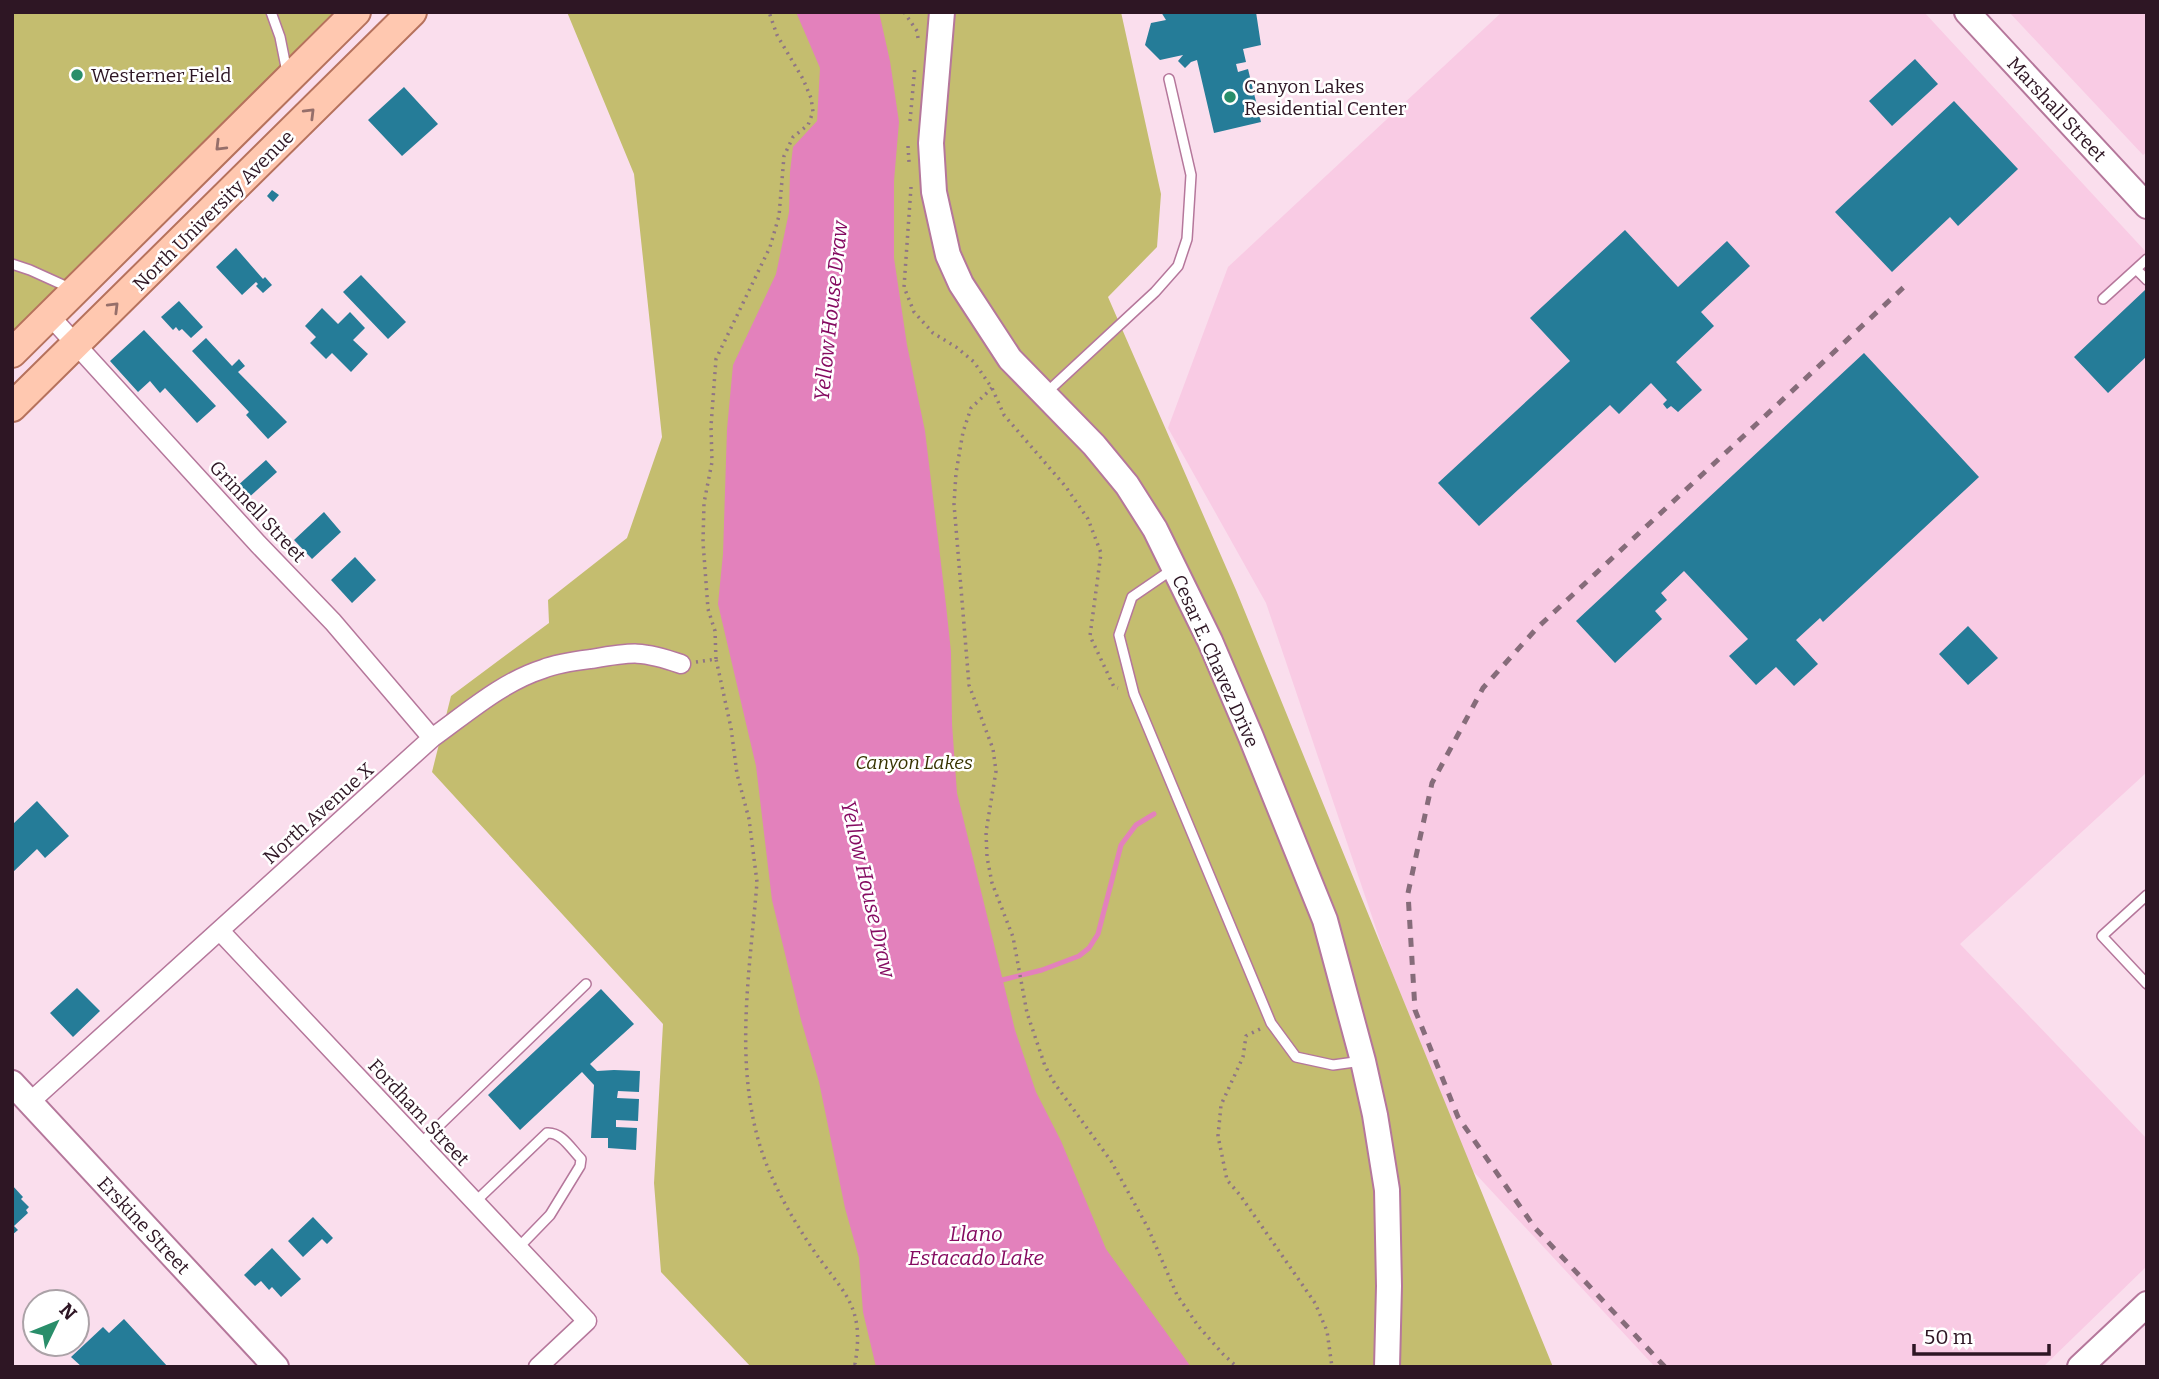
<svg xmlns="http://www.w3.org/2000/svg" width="2159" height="1379" font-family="Bitter,serif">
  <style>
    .built { fill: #f9cbe4 }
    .green { fill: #c4bd6f }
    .water { fill: #e381bc }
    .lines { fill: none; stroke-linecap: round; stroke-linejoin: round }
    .stream { stroke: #e381bc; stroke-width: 5 }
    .building { fill: #257c98 }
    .lane-casing { stroke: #b5779b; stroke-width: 12 }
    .street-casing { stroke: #b5779b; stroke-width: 21 }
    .secondary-casing { stroke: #b5779b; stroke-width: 28 }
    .primary-casing { stroke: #b6725d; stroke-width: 32 }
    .path { stroke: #8f7584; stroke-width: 3.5; stroke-dasharray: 2 5; stroke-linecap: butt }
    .lane { stroke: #fff; stroke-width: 9 }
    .street { stroke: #fff; stroke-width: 18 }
    .secondary { stroke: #fff; stroke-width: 24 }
    .primary { stroke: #ffc8b0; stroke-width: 28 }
    .rail { stroke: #866c7a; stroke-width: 5; stroke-dasharray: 9 9; stroke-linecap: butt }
    .oneway { stroke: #966f6a }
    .poi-dot { fill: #298e6a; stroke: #fff; stroke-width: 2.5 }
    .labels { text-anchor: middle; stroke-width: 5; stroke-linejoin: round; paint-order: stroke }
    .poi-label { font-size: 19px; fill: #2e1624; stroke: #fff; text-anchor: start }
    .street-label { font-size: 19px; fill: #2e1624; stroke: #fff }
    .park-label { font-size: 19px; font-style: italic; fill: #373300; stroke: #fff }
    .water-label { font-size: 21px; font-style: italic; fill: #850b61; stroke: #fff }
  </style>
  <rect width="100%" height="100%" fill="#fadeed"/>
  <path class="built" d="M1502,12H1924L2147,253V772L1960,944L2147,1139V1266L2043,1367H1655L1472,1170L1386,958L1266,603L1168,428L1228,267Z
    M2009,12H2147V152L2143,155Z"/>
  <path class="green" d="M12,12H349L12,336Z
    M567,12H1121L1161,194L1157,247L1108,297L1236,590L1553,1367H751L661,1272L654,1183L663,1024L432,772L451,696L549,623L548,600L627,538L662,437L634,174Z"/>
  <path class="water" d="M796,12H879L890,61L899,122L894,181V258L907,345L925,431L946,605L951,652L952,724L957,793L1015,1030L1036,1092L1061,1141L1106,1249L1191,1367H876L863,1312L859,1258L845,1208L819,1082L801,1020L772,900L756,766L718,604L723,554L727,429L733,365L776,274L789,212L790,172L793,147L817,121L820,68Z"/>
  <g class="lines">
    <path class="stream" d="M1002,980L1042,970L1079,956L1089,948L1098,934L1121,845L1136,825L1154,814"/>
  </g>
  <path class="building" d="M1161,12H1256L1261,45L1243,49L1246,62L1236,64L1238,72L1248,69L1261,122L1214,133L1197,60L1191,62L1185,68L1178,61L1183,55L1160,60L1145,45L1151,23L1166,20Z
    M1915,59L1938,84L1892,126L1869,101Z
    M404,87L438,124L402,156L368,120Z
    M1954,101L2018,169L1958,226L1950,217L1892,272L1835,212Z
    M272,190L279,195L273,202L267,196Z
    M1625,230L1678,287L1727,241L1750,266L1701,312L1714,326L1676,362L1702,390L1678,412L1671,406L1667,409L1663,404L1667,400L1651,383L1619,414L1610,405L1479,526L1438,483L1570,361L1530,318Z
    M236,248L263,279L265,277L272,285L263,293L256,286L258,284L256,282L242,295L216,267Z
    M361,275L406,322L388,339L343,292Z
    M2145,290L2147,292V356L2108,393L2074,357Z
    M179,301L203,327L191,338L182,329L179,331L176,327L173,330L161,317Z
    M322,308L338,324L350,312L365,328L353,340L368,354L351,372L332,353L326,359L310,343L316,337L305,326Z
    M144,330L216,406L197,423L165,388L160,393L150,381L138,392L110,361Z
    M206,338L232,366L239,359L245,366L238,372L287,422L268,439L246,415L249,412L192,351Z
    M1864,353L1979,477L1823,622L1820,618L1796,640L1818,664L1794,686L1776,667L1756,685L1729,656L1748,639L1684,571L1661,593L1667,600L1655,611L1662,619L1615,663L1576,621Z
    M266,460L277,472L246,500L235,488Z
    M324,512L341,532L312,559L294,540Z
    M355,557L376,580L352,603L331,580Z
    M1968,626L1998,658L1968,685L1939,654Z
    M37,801L69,836L45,858L37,849L12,873V825Z
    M77,988L100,1011L73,1037L50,1013Z
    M601,989L634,1024L590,1064L597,1071L614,1070L640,1071L639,1092L618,1091L617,1098L639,1099L638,1121L616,1120V1127L637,1128L636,1150L608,1148V1138H591L594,1085L582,1072L520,1130L488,1095Z
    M12,1185L23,1197L21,1199L29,1207L26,1210L28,1213L14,1226L18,1230L12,1235Z
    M313,1217L333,1238L327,1244L322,1239L303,1257L288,1241Z
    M272,1248L301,1279L281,1297L272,1287L269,1290L261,1281L255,1286L244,1275Z
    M124,1319L168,1367H82L71,1357L103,1327L109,1333Z"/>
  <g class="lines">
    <defs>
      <path id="lane" d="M271,12L280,37L287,72
        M2147,259L2136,269L2147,280
        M12,264L30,270L72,289
        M2103,299L2136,269
        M1046,393L1155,292L1178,266L1187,239L1191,175L1169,79
        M1173,569L1132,597L1119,635L1134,694L1271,1023L1296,1057L1333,1065L1362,1061
        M2147,895L2102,936L2147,984
        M420,1144L586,984
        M475,1202L547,1133C562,1132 571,1149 581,1159L580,1166L550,1215L518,1248"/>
      <path id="street" d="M50,316L258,544L333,622L432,738
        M220,931L587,1321L538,1367
        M30,1102L432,738C467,713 502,682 543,669C558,663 575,661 591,659C632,652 641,650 681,664"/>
      <path id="secondary" d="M942,12L931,143L934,192L948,255L961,284L1010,359L1094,445L1127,485L1155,529L1210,641L1251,737L1325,920L1363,1061L1375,1115L1387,1190L1389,1286L1387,1367
        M1967,12L2147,206
        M12,1083L276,1367
        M2080,1367L2147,1304"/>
      <path id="primary" d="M12,353L356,12
        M12,407L412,12"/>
    </defs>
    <use href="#lane" class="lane-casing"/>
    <use href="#street" class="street-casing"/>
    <use href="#secondary" class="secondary-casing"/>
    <use href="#primary" class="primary-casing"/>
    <path class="path" d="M904,12L917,31L918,38
      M910,121L915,66
      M908,146L909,162
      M911,187L904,287L914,312L933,333L956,347L974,362L992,388L1004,415L1066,487L1088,519L1101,553L1090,636L1114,687L1118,688
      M992,388L971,408L963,432L956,473L954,504L969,685L993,749L996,771L986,832L987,857L992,883L1013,937L1027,1013L1045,1066L1055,1084L1111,1161L1148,1228L1177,1295L1199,1327L1223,1354L1237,1367
      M716,659L715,631L708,609L703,542L704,503L712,462L711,426L716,359L770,247L779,216L784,156L793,137L808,125L813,112L811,98L803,79L777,35L769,12
      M696,662L716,659L731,728L737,774L749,819L757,882C750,970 734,1060 760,1146C771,1181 790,1215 810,1245C840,1291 866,1302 855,1364L857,1367
      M1260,1029L1246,1036L1243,1057L1221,1105L1218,1136L1227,1180L1240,1195L1315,1303L1327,1331L1332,1367"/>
    <use href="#lane" class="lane"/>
    <use href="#street" class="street"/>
    <use href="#secondary" class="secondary"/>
    <use href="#primary" class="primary"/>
    <path class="rail" d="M1665,1367L1535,1228L1458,1117L1415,1010L1408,893L1432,783L1483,688L1537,628L1905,286"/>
  </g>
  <defs><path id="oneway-chevron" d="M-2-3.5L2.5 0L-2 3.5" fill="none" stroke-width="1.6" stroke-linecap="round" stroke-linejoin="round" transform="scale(1.75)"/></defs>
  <g class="oneway">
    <use href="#oneway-chevron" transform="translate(310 113) rotate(-45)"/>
    <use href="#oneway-chevron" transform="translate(220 146) rotate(135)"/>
    <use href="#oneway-chevron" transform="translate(114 307) rotate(-45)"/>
  </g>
  <g class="poi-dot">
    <circle cx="77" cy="75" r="7"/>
    <circle cx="1230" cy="97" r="7"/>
  </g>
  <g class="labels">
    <g class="poi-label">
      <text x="91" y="82">Westerner Field</text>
      <text x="1244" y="93">Canyon Lakes<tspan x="1244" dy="22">Residential Center</tspan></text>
    </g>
    <g class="street-label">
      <text transform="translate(2057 109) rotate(47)" y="7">Marshall Street</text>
      <text transform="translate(213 210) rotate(-45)" y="7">North University Avenue</text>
      <text transform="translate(258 511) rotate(47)" y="7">Grinnell Street</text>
      <text transform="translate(1216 661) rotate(66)" y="7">Cesar E. Chavez Drive</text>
      <text transform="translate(318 813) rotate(-42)" y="7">North Avenue X</text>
      <text transform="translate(419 1112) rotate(47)" y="7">Fordham Street</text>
      <text transform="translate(144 1225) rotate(47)" y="7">Erskine Street</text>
    </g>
    <g class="park-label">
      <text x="914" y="769">Canyon Lakes</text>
    </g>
    <g class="water-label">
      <text transform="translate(831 311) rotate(-84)" y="7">Yellow House Draw</text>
      <text transform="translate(868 889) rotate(77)" y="7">Yellow House Draw</text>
      <text x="976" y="1241">Llano<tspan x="976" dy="24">Estacado Lake</tspan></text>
    </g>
  </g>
  <rect width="2159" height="1379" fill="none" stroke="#2e1624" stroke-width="28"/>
  <g transform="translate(56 1323) rotate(47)"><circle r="33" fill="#ffffff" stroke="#aba2a7" stroke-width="2"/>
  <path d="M0-5L12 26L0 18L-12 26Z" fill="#298e6a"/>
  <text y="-10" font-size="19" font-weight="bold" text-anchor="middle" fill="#2e1624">N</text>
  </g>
  <path d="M1914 1344v10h135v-10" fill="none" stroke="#2e1624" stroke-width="3.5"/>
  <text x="1924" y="1344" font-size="21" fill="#2e1624" stroke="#ffffff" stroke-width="5" paint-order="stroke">50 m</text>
</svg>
